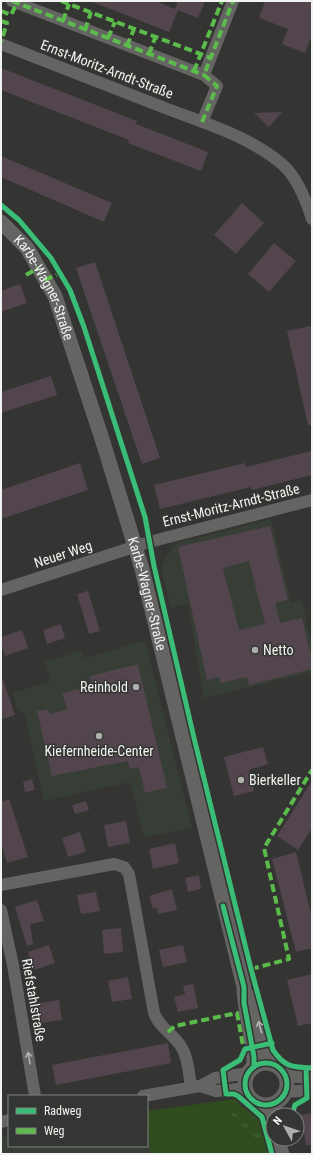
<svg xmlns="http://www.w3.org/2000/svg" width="313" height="1155" font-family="'Roboto Condensed',sans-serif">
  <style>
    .built { fill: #373e35 }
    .grass { fill: url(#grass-tufts) }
    .pitch { fill: #2f4d1f }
    .building { fill: #52454d; fill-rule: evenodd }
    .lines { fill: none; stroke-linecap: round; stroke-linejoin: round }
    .minor { stroke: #646463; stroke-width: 12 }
    .tertiary { stroke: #646463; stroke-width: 15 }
    .quiet { stroke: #5cbc4b; stroke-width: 4; stroke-dasharray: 8 4; stroke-linecap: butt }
    .cycleway-casing { stroke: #333632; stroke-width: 8 }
    .cycleway { stroke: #3abd76; stroke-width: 5 }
    .oneway { stroke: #b2b3b1 }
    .poi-dot { fill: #afb0ae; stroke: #333632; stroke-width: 1.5 }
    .labels { text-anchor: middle; stroke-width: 3; stroke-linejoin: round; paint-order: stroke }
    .street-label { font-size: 14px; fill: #f1f3f0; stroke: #333632 }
    .poi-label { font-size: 14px; fill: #f1f3f0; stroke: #333632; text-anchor: start }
  </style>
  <defs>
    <pattern id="grass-tufts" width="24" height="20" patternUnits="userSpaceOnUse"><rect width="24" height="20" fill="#2f4d1f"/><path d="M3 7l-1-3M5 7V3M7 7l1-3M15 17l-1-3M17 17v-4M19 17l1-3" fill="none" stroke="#4e6740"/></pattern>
  </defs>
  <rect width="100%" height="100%" fill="#343533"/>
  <path class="built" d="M271,519L291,603L302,600L312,645V672L204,698L188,603L170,608L161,566L173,547L180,542Z
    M145,641L192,828L144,837L130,782L44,801L25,715L17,708L13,693L50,681L45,662L81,651L84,658Z
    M221,1101L255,1154H1V1137L9,1135V1146H147V1111Z"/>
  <path class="grass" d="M235,1099L242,1107L259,1119L269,1154H255L254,1143L221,1101Z"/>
  <path class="pitch" d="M221,1101L254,1143L255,1154H150L147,1111Z"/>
  <path class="building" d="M90,1H156L175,9L178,1H205L198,18L178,10L169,32Z
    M265,1H312V35L305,53L282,44L288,29L259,18Z
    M1,68L137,121L136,124L208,152L201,171L128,143L129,140L1,90Z
    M282,112L269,127L254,113Z
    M1,156L112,203L104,222L1,177Z
    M242,203L264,223L236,254L214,235Z
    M274,243L296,261L269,292L248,274Z
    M95,262L160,458L142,464L76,268Z
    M20,284L27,303L1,312V291Z
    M310,326L312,334V425H308L287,331Z
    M51,376L57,395L1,413V392Z
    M312,451V475L252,490L251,487L160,509L154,485L245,463L246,467Z
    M80,463L88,490L1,519V490Z
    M270,526L288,600L275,603L280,623L302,618L312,660V669L249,685L247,677L221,683L219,677L207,680L178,547ZM249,561L265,624L239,630L223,568Z
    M88,591L100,631L89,634L77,594Z
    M61,624L65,638L47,644L43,630Z
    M22,630L28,648L5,656L1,644V637Z
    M138,664L167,788L145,793L139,767L130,769L128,761L52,776L37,711L48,709L50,714L67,709L62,693L92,686L90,676Z
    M3,680L15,715L3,719L1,712V681Z
    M263,747L268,764L249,770L254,791L234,796L224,757Z
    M32,779L35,790L25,792L23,782Z
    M312,781V828L298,850L277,836Z
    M9,799L28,857L7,863L1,843V802Z
    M86,801L89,810L75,814L72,805Z
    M126,821L130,843L108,847L104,825Z
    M80,832L86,852L68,857L62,838Z
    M175,843L179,863L153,869L149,849Z
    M296,852L312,918V948L296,952L272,859Z
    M199,875L201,889L188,892L185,878Z
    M172,889L177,910L158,914L157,908L153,909L149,896Z
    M96,892L100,911L81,914L77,895Z
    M37,900L44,921L30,924L33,944L27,946L15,907Z
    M121,928L123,952L104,954L102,930Z
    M49,945L55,963L34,970L28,952Z
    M183,945L187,962L163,967L159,950Z
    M312,974V1023L298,1026L287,980Z
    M128,977L132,999L112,1002L108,981Z
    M193,984L198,1008L178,1012L174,997L185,994L183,986Z
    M59,1000L62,1020L41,1023L38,1003Z
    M168,1043L171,1063L56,1085L52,1065Z
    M312,1113V1145H306L301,1115Z"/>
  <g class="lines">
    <path class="minor" d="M12,1L204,75
      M1,44C56,65 110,87 165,108C204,123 249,136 282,164C297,177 306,200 312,219
      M202,122L217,86L204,75L233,1
      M1,590L149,542L312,500
      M1,885L114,864L124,867L129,874L154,1013C159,1027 172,1033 180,1045C188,1056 189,1074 191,1087
      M1,910L13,965L35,1096
      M286,1075L312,1079
      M200,1086L216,1091L239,1089L247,1092
      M286,1092L312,1090
      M143,1096L200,1086L215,1078L249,1073
      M1,1122L9,1120"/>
    <g class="tertiary">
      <path id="s1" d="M1,222L27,248L55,296L103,442L142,569L244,987C244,1014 255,1040 254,1067"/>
      <path d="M250,997L267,1055L272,1064"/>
      <circle cx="266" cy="1084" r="21"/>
      <path d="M263,1105L270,1116L273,1126"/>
      <path d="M277,1139L282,1154"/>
    </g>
    <path class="quiet" d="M12,1L204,75
      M61,1L211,58
      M1,11L11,15L18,1
      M1,21L7,23L1,42
      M63,21L69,4
      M85,30L91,12
      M108,38L115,22
      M127,46L134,29
      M149,54L155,38
      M194,71L222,1
      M202,122L217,86L204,75L233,1
      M26,275L38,268
      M45,280L60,273
      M251,969L289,959L264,848L312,770
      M168,1032L175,1026L237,1013L244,1051
      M264,1121L265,1125L273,1123"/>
    <defs>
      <path id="cycleway" d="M1,205L19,220L51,258L70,290L84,327L145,517L154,566L194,738L251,969L273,1050C285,1068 293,1067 312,1068
        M223,906L244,987V1003L254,1057V1067
        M272,1043L245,1049L240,1060L223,1070L226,1094H234L238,1096L262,1117L272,1154
        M245 1084a21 21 0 1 1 42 0a21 21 0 1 1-42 0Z
        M292,1115L295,1105L307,1098L306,1068"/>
    </defs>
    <use href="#cycleway" class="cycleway-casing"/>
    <use href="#cycleway" class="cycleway"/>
  </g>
  <defs><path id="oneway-shaft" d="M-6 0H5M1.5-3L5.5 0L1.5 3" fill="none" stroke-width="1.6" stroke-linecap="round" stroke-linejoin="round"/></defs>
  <g class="oneway">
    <use href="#oneway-shaft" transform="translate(260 1027) rotate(-105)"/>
    <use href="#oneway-shaft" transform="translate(29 1058) rotate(-100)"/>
  </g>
  <g class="poi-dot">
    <circle cx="255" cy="650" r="4"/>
    <circle cx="136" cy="687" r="4"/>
    <circle cx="99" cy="736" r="4"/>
    <circle cx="241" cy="780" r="4"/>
  </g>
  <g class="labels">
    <g class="street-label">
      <text transform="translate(107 69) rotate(21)" y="5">Ernst-Moritz-Arndt-Straße</text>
      <text dy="5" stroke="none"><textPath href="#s1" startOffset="80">Karbe-Wagner-Straße</textPath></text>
      <text transform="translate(231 505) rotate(-14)" y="5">Ernst-Moritz-Arndt-Straße</text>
      <text transform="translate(63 554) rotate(-18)" y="5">Neuer Weg</text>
      <text dy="5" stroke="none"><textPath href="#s1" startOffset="404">Karbe-Wagner-Straße</textPath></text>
      <text transform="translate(34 1000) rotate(80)" y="5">Riefstahlstraße</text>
    </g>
    <g class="poi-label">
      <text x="263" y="655">Netto</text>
      <text x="128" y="692" text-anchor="end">Reinhold</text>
      <text x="99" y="756" text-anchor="middle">Kiefernheide-Center</text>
      <text x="249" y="785">Bierkeller</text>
    </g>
  </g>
  <rect width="313" height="1155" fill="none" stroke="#f1f3f0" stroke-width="4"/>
  <rect x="8" y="1095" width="140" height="52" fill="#333632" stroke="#7f827e"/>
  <rect x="16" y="1108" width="20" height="6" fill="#3abd76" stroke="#7f827e"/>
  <text x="44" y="1115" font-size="12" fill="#f1f3f0">Radweg</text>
  <rect x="16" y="1128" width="20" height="6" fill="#5cbc4b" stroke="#7f827e"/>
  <text x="44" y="1135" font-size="12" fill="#f1f3f0">Weg</text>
  <g transform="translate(285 1127) rotate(310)"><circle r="19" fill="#333632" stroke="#7f827e"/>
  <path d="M0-3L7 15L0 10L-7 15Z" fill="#afb0ae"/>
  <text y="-6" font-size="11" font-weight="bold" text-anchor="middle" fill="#f1f3f0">N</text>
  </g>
</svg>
